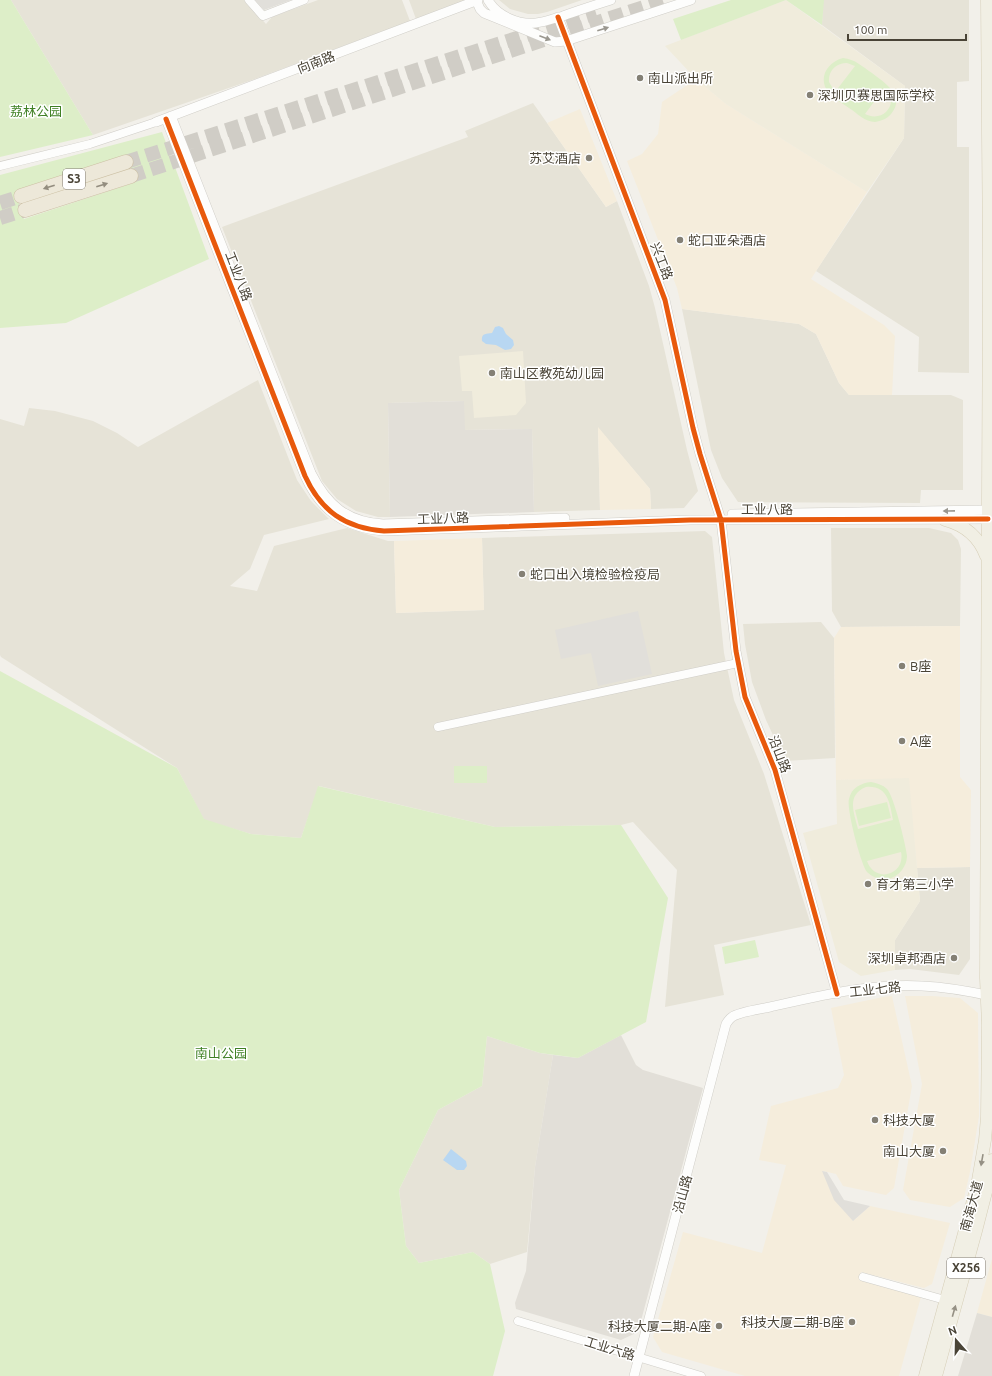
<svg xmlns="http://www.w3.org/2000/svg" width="992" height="1376" font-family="Ubuntu,'Noto Sans SC',sans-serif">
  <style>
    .residential { fill: #e6e3d7 }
    .commercial { fill: #f5eddc }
    .industrial { fill: #e2dfd8 }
    .education { fill: #f0ecdc }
    .green { fill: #ddeec8; fill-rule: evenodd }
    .parking { fill: #e1dfda }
    .water { fill: #b8d7f2 }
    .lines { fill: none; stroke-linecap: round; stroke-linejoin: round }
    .motorway-tunnel { stroke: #d0cdc6; stroke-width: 14; stroke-dasharray: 14 7; stroke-linecap: butt }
    .minor-casing { stroke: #d0cec8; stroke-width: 9 }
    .tertiary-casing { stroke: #d0cec8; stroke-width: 10 }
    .primary-casing { stroke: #d6ceb6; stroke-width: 13 }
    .motorway-casing { stroke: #ccc0a4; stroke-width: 15 }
    .minor { stroke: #fdfdfc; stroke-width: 8 }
    .tertiary { stroke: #fdfdfc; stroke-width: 9 }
    .primary { stroke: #f1efe4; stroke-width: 12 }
    .motorway { stroke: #ede8d9; stroke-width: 14 }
    .cycleway-casing { stroke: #fff; stroke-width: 8 }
    .cycleway { stroke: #e8590c; stroke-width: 5 }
    .oneway { fill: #9a978f }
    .oneway2 { fill: #938d7f }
    .oneway3 { fill: #959084 }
    .poi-dot { fill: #848075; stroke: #fff; stroke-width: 1.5 }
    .labels { text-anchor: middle; stroke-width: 3; stroke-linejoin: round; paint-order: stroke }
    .shield { fill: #fff; stroke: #807b72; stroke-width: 1 }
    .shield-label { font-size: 12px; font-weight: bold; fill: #494336 }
    .street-label { font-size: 13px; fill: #494336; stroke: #fff }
    .poi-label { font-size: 13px; fill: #494336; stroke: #fff; text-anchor: start }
    .park-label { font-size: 13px; fill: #3f8024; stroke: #fff }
  </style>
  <rect width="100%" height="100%" fill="#f2f0ea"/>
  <path class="residential" d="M11,0H244L266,24L272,17L318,0H402L410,21L252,80L93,135Z
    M409,0H467L416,19Z
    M499,0H582L547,12L538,14H528L510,9Z
    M823,0H969V81L957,82V147H969V373L918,372L919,337L816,271L904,138L905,86L822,25Z
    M533,103L606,207L617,201L649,286L655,308L687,450L698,491L684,508L651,509L650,489L598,428L600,510L534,512L532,429L464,430V401L388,403L390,517H378L356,511L337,499L322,481L222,227L468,137L465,131Z
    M682,309L799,324L816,334L839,383L849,395H951L963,400V490H921L920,503L738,502L722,478L711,450Z
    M258,380L297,480L311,501L329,519L264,535L250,569L230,586L257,591L274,546L347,528L388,541H394L396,613L484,610L482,538L705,531L712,537L724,653L734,700L764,774L811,925L714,945L724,995L665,1007L677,870L633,822L621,825L495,827L319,786L301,838L251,834L204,820L177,768L1,657L0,655V419L24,426L29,408L55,411L93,421L117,433L138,447Z
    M831,528H929L951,533L958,540L961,549L960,626L841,627L832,611Z
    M821,622L834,638L835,758L785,761L766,720L752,682L745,644L743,624Z
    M970,867V959L959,975L910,969L895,970V940L920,901L917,868Z
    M487,1036L540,1053L553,1055L535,1167L527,1252L490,1264L473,1252L419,1263L406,1246L399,1190L438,1110L482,1086Z"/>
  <path class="commercial" d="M696,79L726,104L867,192L811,279L884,325L895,336L892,395H849L839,383L816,334L799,324L682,309L677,288L627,161L642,154L658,134L662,102Z
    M580,109L617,201L606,207L547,123Z
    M598,427L650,489L651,509L600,510Z
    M482,538L484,610L396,613L394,541Z
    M960,626V777L971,790L970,867L917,868L908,779L836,780L834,638L841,627Z
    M892,996L912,1086L894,1188L886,1195L843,1186L836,1174L823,1171L853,1221L870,1206L950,1223L932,1284L924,1288L861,1272L859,1280L921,1297L899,1376H745L662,1352L653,1337L683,1232L762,1253L786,1165L759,1160L771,1106L838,1088L844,1075L831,1008L883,997Z
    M905,996H932L960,998L978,1013L979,1116L970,1172L964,1198L950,1207L910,1200L903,1190L922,1084Z
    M992,1259V1317L977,1313Z"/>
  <path class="industrial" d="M464,401L465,430L532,429L534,512L390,517L388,403Z
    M621,1035L636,1065L643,1070L703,1088L638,1332L621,1340L516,1309L515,1303L526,1271L535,1167L553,1055L578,1058Z
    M977,1313L992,1317V1376H958Z"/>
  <path class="education" d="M786,0L905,86L904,138L867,192L726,104L696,79L665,46Z
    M523,351L526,403L516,415L474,418L472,391H462L459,356Z
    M909,778L920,901L895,940V970L861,976L839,962L803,833L837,824L836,780Z"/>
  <path class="green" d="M0,0H11L93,135L0,157Z
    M731,0H824L822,25L786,0L681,40L673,19Z
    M843,58C855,59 863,67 872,73C885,83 906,96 891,114C887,119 881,121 875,122C865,122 857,113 849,108C842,103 835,99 829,93C817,79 827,62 843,58ZM847,63L855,66L835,92L829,82C828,71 836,63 847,63ZM884,88C901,101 884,124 865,114Z
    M162,132L209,259L66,323L0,328V175ZM127,156L136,182L24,219L15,191Z
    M0,671L177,768L204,819L251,834L301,838L318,786L495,827L621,825L668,898L646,1022L578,1058L540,1053L487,1036L482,1086L438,1110L399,1190L406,1246L419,1263L473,1252L490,1264L505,1331L493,1376H0Z
    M454,766H487V783H454Z
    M871,782C877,783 883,785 887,789C894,796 906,846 907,856C907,861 905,866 902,870C898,875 893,878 887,879C880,880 872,877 867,872C861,865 846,808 849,799C851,788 861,783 871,782ZM866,787C888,785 890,804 893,820L858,829C854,813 846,795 866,787ZM901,852C906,875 875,884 867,861Z
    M887,802L891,818L859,826L855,810Z
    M755,940L759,957L725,964L722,947Z"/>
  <path class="parking" d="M255,0H291L264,10Z
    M638,611L652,674L598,686L591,653L561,659L555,630Z
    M822,1171L827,1172L844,1200L870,1206L853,1221L834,1200Z"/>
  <path class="water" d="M499,326L503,328L506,334L513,340L514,345L511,349L505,350L496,345L486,344L482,341C481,333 486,334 492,333L495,327Z
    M451,1149L466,1161L467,1166L464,1170H457L443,1160Z"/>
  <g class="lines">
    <path class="motorway-tunnel" d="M126,162L596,13
      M131,176L665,0
      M0,203L21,196
      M0,218L25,210"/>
    <defs>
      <path id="minor" d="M249,0L263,16L304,0
        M0,166L90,144L156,122
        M438,727L738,663
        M863,1277L945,1300
        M518,1321L701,1376"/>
      <path id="tertiary" d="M476,0L480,9L484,13L555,42L566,41L691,0
        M488,0C497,16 519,25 536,23C545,22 555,18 563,16C579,10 595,5 611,0
        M558,17L665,300L693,428L700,454L721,520L736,651L745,697L775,770L837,994
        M171,116L311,473C327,505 347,522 383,524L565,518
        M166,119L305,476C321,511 345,528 384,531L690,520L988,519
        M156,122L478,0
        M732,514L988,510
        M634,1376L726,1024C728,1021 729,1019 732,1017C739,1012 761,1009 770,1007C819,996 871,983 922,986C945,987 968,991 991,996"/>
      <path id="primary" d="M945,520C964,525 979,537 986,556
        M925,1376L977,1186L985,1140L987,1117L988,1025L986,978L989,264L987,0
        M936,1376L976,1231L987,1188L992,1160"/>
      <path id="motorway" d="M21,196L126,162
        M25,210L131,176"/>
    </defs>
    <use href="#minor" class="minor-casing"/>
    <use href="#tertiary" class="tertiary-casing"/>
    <use href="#primary" class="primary-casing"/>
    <use href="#motorway" class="motorway-casing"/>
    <use href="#minor" class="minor"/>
    <use href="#tertiary" class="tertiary"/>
    <use href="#primary" class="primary"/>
    <use href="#motorway" class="motorway"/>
    <defs>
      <path id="cycleway" d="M558,17L665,300L693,428L700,454L721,520L736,651L745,697L775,770L837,994
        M166,119L305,476C321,511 345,528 384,531L690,520L988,519"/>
    </defs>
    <use href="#cycleway" class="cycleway-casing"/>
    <use href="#cycleway" class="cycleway"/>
  </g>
  <defs><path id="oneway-solid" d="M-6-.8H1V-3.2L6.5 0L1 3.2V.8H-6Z"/></defs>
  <g class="oneway">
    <use href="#oneway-solid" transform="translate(603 29) rotate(-18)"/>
    <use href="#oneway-solid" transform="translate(545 38) rotate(21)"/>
    <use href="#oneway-solid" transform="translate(949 511) rotate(179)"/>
  </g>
  <g class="oneway2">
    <use href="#oneway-solid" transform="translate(102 185) rotate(-18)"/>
    <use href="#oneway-solid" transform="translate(49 187) rotate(162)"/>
  </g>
  <g class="oneway3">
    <use href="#oneway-solid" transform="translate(982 1160) rotate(100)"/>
    <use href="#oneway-solid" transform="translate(954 1311) rotate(-74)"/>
  </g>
  <g class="poi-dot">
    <circle cx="640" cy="78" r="4"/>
    <circle cx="810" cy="95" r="4"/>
    <circle cx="589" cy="158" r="4"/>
    <circle cx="680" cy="240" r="4"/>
    <circle cx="492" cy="373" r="4"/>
    <circle cx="522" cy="574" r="4"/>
    <circle cx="902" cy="666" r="4"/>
    <circle cx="902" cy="741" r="4"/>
    <circle cx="868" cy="884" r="4"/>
    <circle cx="954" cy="958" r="4"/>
    <circle cx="875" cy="1120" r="4"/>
    <circle cx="943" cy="1151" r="4"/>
    <circle cx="852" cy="1322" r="4"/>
    <circle cx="719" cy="1326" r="4"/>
  </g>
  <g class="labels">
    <g class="shield">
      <rect x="63" y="169" width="22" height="20" rx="3"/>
      <rect x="947" y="1258" width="38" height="20" rx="3"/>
    </g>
    <g class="shield-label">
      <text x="74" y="183">S3</text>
      <text x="966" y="1272">X256</text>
    </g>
    <g class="street-label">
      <text transform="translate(316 62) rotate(-21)" y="5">向南路</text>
      <text transform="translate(662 261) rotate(69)" y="5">兴工路</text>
      <text transform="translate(239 276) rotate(69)" y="5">工业八路</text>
      <text x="767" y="514">工业八路</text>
      <text transform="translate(443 518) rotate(-2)" y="5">工业八路</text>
      <text transform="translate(780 754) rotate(69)" y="5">沿山路</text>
      <text transform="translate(875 989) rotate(-6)" y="5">工业七路</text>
      <text transform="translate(682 1194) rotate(-75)" y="5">沿山路</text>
      <text transform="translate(971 1206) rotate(-75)" y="5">南海大道</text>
      <text transform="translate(610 1348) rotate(17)" y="5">工业六路</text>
    </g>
    <g class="poi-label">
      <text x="648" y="83">南山派出所</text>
      <text x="818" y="100">深圳贝赛思国际学校</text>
      <text x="581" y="163" text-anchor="end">苏艾酒店</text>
      <text x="688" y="245">蛇口亚朵酒店</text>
      <text x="500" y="378">南山区教苑幼儿园</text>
      <text x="530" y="579">蛇口出入境检验检疫局</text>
      <text x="910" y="671">B座</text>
      <text x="910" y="746">A座</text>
      <text x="876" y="889">育才第三小学</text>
      <text x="946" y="963" text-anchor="end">深圳卓邦酒店</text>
      <text x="883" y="1125">科技大厦</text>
      <text x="935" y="1156" text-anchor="end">南山大厦</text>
      <text x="844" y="1327" text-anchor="end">科技大厦二期-B座</text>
      <text x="711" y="1331" text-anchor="end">科技大厦二期-A座</text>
    </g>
    <g class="park-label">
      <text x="36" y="116">荔林公园</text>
      <text x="221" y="1058">南山公园</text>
    </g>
  </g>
  <g transform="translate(956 1340) rotate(340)" stroke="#ffffff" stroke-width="3" paint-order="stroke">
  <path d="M0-3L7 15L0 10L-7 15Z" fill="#494336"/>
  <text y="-6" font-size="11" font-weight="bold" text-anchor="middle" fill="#494336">N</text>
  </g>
  <path d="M848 34v6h118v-6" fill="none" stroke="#494336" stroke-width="2"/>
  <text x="854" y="34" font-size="12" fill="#494336" stroke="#ffffff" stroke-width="3" paint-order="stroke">100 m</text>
</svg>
